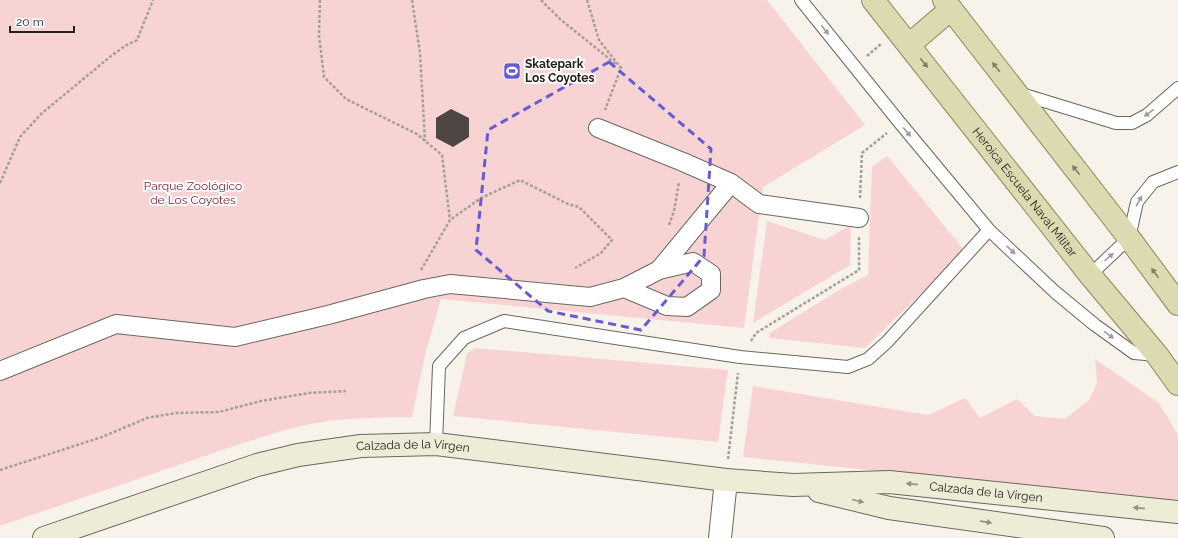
<svg xmlns="http://www.w3.org/2000/svg" width="1178" height="538" font-family="Raleway,sans-serif">
  <style>
    .green { fill: #f8d3d4 }
    .building { fill: #4d4643 }
    .lines { fill: none; stroke-linecap: round; stroke-linejoin: round }
    .service-casing { stroke: #6b6760; stroke-width: 14 }
    .pedestrian-casing { stroke: #6b6760; stroke-width: 20 }
    .minor-casing { stroke: #6b6760; stroke-width: 24 }
    .secondary-casing { stroke: #6b6760; stroke-width: 24 }
    .primary-casing { stroke: #8c8a5b; stroke-width: 24 }
    .path { stroke: #a29f99; stroke-width: 2.5; stroke-dasharray: 3 2; stroke-linecap: butt }
    .service { stroke: #fff; stroke-width: 12 }
    .pedestrian { stroke: #fff; stroke-width: 18 }
    .minor { stroke: #fff; stroke-width: 22 }
    .secondary { stroke: #ededd7; stroke-width: 22 }
    .primary { stroke: #dcdab0; stroke-width: 22 }
    .oneway { fill: #9c9c9a }
    .oneway2 { fill: #807e68 }
    .oneway3 { fill: #939284 }
    .marked { fill: none; stroke: #675bd5; stroke-width: 3; stroke-dasharray: 8 5; stroke-linejoin: round }
    .labels { text-anchor: middle; stroke-width: 4; stroke-linejoin: round; paint-order: stroke }
    .poi-label { font-size: 12px; font-weight: bold; fill: #24221f; stroke: #fff; text-anchor: start }
    .park-label { font-size: 12px; fill: #862234; stroke: #fff }
    .street-label { font-size: 12px; fill: #24221f; stroke: #fff }
  </style>
  <rect width="100%" height="100%" fill="#f7f2ea"/>
  <path class="green" d="M0,0H767L865,125L763,187L744,328L441,299L426,351L412,417C380,418 348,417 317,423C290,427 263,437 237,445L0,526Z
    M887,156L965,251L865,348L769,338L770,333L839,290L868,275L872,167Z
    M767,221L825,240L851,225L850,265L753,323Z
    M475,348L728,370L718,442L453,416L467,354Z
    M1095,359L1159,403L1178,435V502L743,457L753,386L928,415L965,398L980,418L1017,399L1035,416L1065,419L1089,400L1097,383Z"/>
  <path class="building" d="M451,109L469,118V137L453,147L436,138V118Z"/>
  <g class="lines">
    <defs>
      <path id="service" d="M801,0L900,123L989,230L1055,292L1095,325L1134,353L1157,355
        M1018,93L1116,123H1132L1147,115L1178,88
        M1090,275L1129,238L1137,202L1153,182L1178,172
        M436,444L439,366L464,338L504,321L740,357L848,367L868,359L887,342L989,230"/>
      <path id="pedestrian" d="M598,128L683,162L731,183
        M659,270L693,262L711,274V290L687,307L667,306L624,288L659,270L731,183L759,204L859,218
        M0,371L116,324L235,337L328,315L424,289L450,284L590,297L624,288"/>
      <path id="minor" d="M720,538L726,480"/>
      <g id="secondary">
        <path d="M819,491L889,508L1103,538"/>
        <path id="s1" d="M44,538L257,465L298,455L361,446L436,444L726,480L793,485L889,482L1178,512"/>
      </g>
      <g id="primary">
        <path id="s2" d="M873,0L1090,275L1157,355L1178,384"/>
        <path d="M944,0L1129,238L1178,304"/>
        <path d="M909,45L951,9"/>
      </g>
    </defs>
    <use href="#service" class="service-casing"/>
    <use href="#pedestrian" class="pedestrian-casing"/>
    <use href="#minor" class="minor-casing"/>
    <use href="#secondary" class="secondary-casing"/>
    <use href="#primary" class="primary-casing"/>
    <path class="path" d="M320,0L319,35L324,77L346,99L417,134L442,155L450,220
      M412,0L420,53L425,141
      M541,0L560,19L617,65
      M587,0L599,40L621,68L605,110
      M867,56L881,44
      M0,183L20,137L41,114L111,56L125,46L137,40L153,0
      M860,198L862,153L887,133
      M669,225L674,211L679,182
      M421,270L450,220L481,198L520,180L568,204L579,207L612,240L601,253L575,268
      M751,341L756,333L859,270V237
      M728,459L738,373
      M0,470L102,437L147,418L176,413L219,412L261,401L309,393L346,391"/>
    <use href="#service" class="service"/>
    <use href="#pedestrian" class="pedestrian"/>
    <use href="#minor" class="minor"/>
    <use href="#secondary" class="secondary"/>
    <use href="#primary" class="primary"/>
  </g>
  <defs><path id="oneway-solid" d="M-6-.8H1V-3.2L6.5 0L1 3.2V.8H-6Z"/></defs>
  <g class="oneway">
    <use href="#oneway-solid" transform="translate(825 30) rotate(51)"/>
    <use href="#oneway-solid" transform="translate(1149 113) rotate(144)"/>
    <use href="#oneway-solid" transform="translate(907 132) rotate(50)"/>
    <use href="#oneway-solid" transform="translate(1139 201) rotate(-62)"/>
    <use href="#oneway-solid" transform="translate(1011 250) rotate(43)"/>
    <use href="#oneway-solid" transform="translate(1109 257) rotate(-42)"/>
    <use href="#oneway-solid" transform="translate(1109 335) rotate(36)"/>
  </g>
  <g class="oneway2">
    <use href="#oneway-solid" transform="translate(924 63) rotate(52)"/>
    <use href="#oneway-solid" transform="translate(996 67) rotate(-128)"/>
    <use href="#oneway-solid" transform="translate(1076 170) rotate(-128)"/>
    <use href="#oneway-solid" transform="translate(1155 273) rotate(-126)"/>
  </g>
  <g class="oneway3">
    <use href="#oneway-solid" transform="translate(912 484) rotate(-174)"/>
    <use href="#oneway-solid" transform="translate(858 501) rotate(14)"/>
    <use href="#oneway-solid" transform="translate(1139 508) rotate(-174)"/>
    <use href="#oneway-solid" transform="translate(986 522) rotate(8)"/>
  </g>
  <path class="marked" d="M609,62L711,149L704,256L641,330L548,311L476,250L488,130Z"/>
  <defs>
    <symbol id="stadium-square" viewBox="-11 -11 22 22"><rect x="-9" y="-9" width="18" height="18" rx="4" fill="#675bd5" stroke="#fff"/><path d="M0-5a6.5 5 0 1 0 0 10a6.5 5 0 1 0 0-10ZM-3.5-1.8h7v3.6h-7Z" fill="#fff"/></symbol>
  </defs>
  <g fill-rule="evenodd">
    <use href="#stadium-square" x="502" y="61" width="20" height="20"/>
  </g>
  <g class="labels">
    <g class="poi-label">
      <text x="525" y="68">Skatepark<tspan x="525" dy="14">Los Coyotes</tspan></text>
    </g>
    <g class="park-label">
      <text x="193" y="190">Parque Zoológico<tspan x="193" dy="14">de Los Coyotes</tspan></text>
    </g>
    <g class="street-label">
      <text dy="4" stroke="none"><textPath href="#s2" startOffset="245">Heroica Escuela Naval Militar</textPath></text>
      <text dy="4" stroke="none"><textPath href="#s1" startOffset="383">Calzada de la Virgen</textPath></text>
      <text dy="4" stroke="none"><textPath href="#s1" startOffset="959">Calzada de la Virgen</textPath></text>
    </g>
  </g>
  <path d="M10 26v6h64v-6" fill="none" stroke="#24221f" stroke-width="2"/>
  <text x="16" y="26" font-size="12" fill="#24221f" stroke="#ffffff" stroke-width="3" paint-order="stroke">20 m</text>
</svg>
